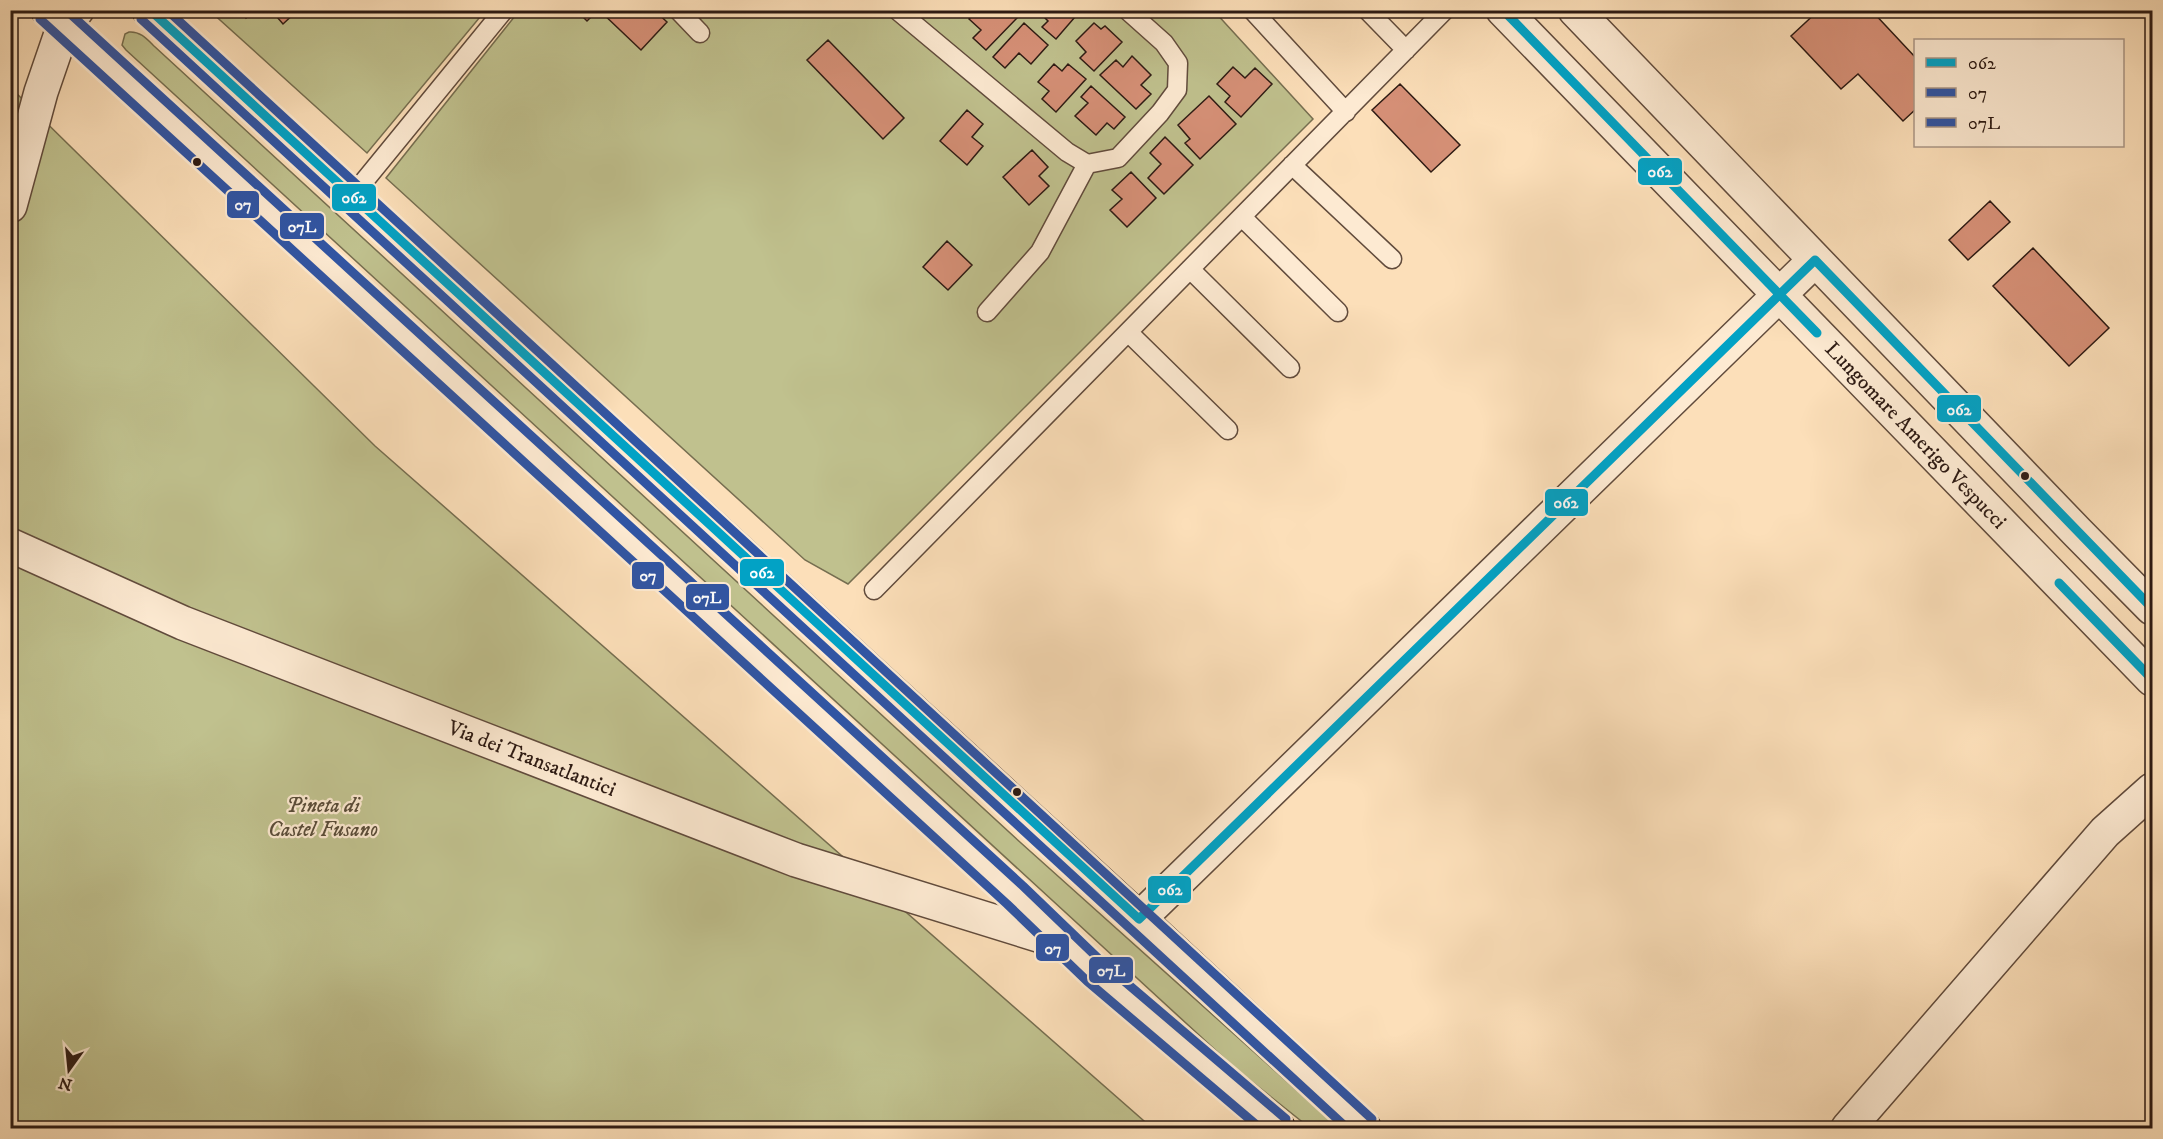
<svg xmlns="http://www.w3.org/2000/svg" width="2163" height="1139" font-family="'IM FELL DW Pica',serif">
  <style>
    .green { fill: #c0c18e; stroke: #766e50; stroke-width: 1.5 }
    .building { fill: #d69077; stroke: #2d1a13; stroke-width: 1.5 }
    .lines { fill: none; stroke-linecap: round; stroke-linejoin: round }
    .service-casing { stroke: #614b3c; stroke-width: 21 }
    .minor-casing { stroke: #614b3c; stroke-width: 36 }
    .secondary-casing { stroke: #2d1a13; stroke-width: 36 }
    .service { stroke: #fdead2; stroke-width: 18 }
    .minor { stroke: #fdead2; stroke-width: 33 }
    .secondary { stroke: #fdead2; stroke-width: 33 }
    .bus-1-casing { stroke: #fdead2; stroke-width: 14 }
    .bus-2-casing { stroke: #fdead2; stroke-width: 14 }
    .bus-3-casing { stroke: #fdead2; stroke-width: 14 }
    .bus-1 { stroke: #02a2c5; stroke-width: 9 }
    .bus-2 { stroke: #3155a3; stroke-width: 9 }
    .bus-3 { stroke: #3155a3; stroke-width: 9 }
    .bus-dot { fill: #2d1a13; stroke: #fdead2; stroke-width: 2 }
    .labels { text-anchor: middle; stroke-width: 4.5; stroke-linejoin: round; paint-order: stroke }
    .street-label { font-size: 21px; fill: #2d1a13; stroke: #fdead2 }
    .park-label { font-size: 21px; font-style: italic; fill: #594c38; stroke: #fdead2 }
    .line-badge { stroke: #fdead2; stroke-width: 2 }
    .badge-label { font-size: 16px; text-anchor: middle; font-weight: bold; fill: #fff }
  </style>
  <rect width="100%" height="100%" fill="#fcdfb9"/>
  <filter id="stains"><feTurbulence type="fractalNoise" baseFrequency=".00333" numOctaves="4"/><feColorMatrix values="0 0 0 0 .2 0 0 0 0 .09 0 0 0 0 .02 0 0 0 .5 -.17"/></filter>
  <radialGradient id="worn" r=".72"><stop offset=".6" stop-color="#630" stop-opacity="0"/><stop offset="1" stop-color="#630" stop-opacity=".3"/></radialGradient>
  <path class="green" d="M210,11H485L367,153Z
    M519,11H1214L1313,119L848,584L805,560L386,178Z
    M129,32C140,31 147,39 154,46L1021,843L1339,1128H1310L1236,1069L126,50L122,45L125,34Z
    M10,87L375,446L1152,1128H11Z"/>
  <path class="building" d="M239,10H253L246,18Z
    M271,10H298L283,24Z
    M576,10H598L587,21Z
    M599,10H654L667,22L641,50Z
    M977,10H1009L1017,18L986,50L973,38L981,30L969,19Z
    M1037,10H1081L1056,39L1042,27L1048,21Z
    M1819,10H1871L1916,58V109L1903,121L1858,74L1841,89L1791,36Z
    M1024,23L1048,45L1031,64L1019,53L1005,68L993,57Z
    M1094,23L1101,29L1105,26L1122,42L1094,71L1080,58L1086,52L1076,41Z
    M828,40L904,118L883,139L807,60Z
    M1132,56L1151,75L1141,85L1151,94L1136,109L1100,75L1116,60L1123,67Z
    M1054,64L1062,71L1068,64L1086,79L1056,112L1042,99L1049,91L1038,82Z
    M1233,67L1245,78L1255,68L1272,84L1241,117L1225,102L1230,96L1217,84Z
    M1400,84L1460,145L1431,172L1372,110Z
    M1091,86L1125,117L1114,129L1107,123L1096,135L1075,116L1088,103L1081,97Z
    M1209,96L1236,124L1200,159L1185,143L1190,139L1178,125Z
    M967,110L983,124L972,137L983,146L967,165L940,141Z
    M1165,137L1193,165L1164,194L1148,178L1161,164L1150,153Z
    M1032,150L1048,167L1039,176L1049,186L1029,205L1003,177Z
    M1131,172L1156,198L1127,227L1110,210L1122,199L1112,190Z
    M1990,201L2010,222L1968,260L1949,240Z
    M947,241L972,265L948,290L923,267Z
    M2033,248L2109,328L2069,366L1993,286Z"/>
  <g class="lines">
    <defs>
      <path id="service" d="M678,10L700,33
        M897,10L1067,152L1087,164L1118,158L1160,113L1177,90L1178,63L1164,43L1127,10
        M1252,10L1346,112
        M1367,10L1406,50
        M1292,165L1392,259
        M352,196L504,10
        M1242,217L1338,312
        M1190,269L1290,368
        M987,312L1040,252L1087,164
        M1128,332L1228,430
        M874,590L1445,10"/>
      <path id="minor" d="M1503,10L2152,679
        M1575,10L2077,532L2152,608
        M10,206L41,92L64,25L77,10
        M10,545L183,623L796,860L1064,943
        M1139,919L1815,260
        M1848,1128L2105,832L2152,790"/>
      <path id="secondary" d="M48,10L1015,895L1095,972L1278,1128
        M149,10L1139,919L1364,1128"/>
    </defs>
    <use href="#service" class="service-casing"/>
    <use href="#minor" class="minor-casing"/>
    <use href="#secondary" class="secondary-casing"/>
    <use href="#service" class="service"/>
    <use href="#minor" class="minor"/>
    <use href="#secondary" class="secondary"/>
    <defs>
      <path id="bus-1" d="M150,10L1139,919L1815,260L2152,608
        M1503,10L1817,333
        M2059,583L2152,679"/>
      <path id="bus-2" d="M40,19L1007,904L1087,981L1260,1128
        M141,19L1347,1128"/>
      <path id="bus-3" d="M66,10L1023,886L1103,963L1286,1119
        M167,10L1372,1119"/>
    </defs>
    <use href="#bus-1" class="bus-1-casing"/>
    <use href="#bus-2" class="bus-2-casing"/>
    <use href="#bus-3" class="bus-3-casing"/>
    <use href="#bus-1" class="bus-1"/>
    <use href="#bus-2" class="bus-2"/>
    <use href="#bus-3" class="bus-3"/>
  </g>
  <g class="bus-dot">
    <circle cx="197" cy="162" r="5"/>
    <circle cx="2025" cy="476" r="5"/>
    <circle cx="1017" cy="792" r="5"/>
  </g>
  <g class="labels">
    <g class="street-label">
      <text transform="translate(1916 435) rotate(46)" y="7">Lungomare Amerigo Vespucci</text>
      <text transform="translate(532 758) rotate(21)" y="7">Via dei Transatlantici</text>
    </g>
    <g class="park-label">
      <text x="323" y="812">Pineta di<tspan x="323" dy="24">Castel Fusano</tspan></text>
    </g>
  </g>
  <g class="line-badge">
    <rect x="1637" y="157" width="46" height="29" rx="6" fill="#02a2c5"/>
    <rect x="331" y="183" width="46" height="29" rx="6" fill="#02a2c5"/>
    <rect x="226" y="190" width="34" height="29" rx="6" fill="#3155a3"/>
    <rect x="279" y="212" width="46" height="28" rx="6" fill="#3155a3"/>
    <rect x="1936" y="394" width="46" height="29" rx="6" fill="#02a2c5"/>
    <rect x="1544" y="488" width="45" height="29" rx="6" fill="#02a2c5"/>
    <rect x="739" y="558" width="46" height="29" rx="6" fill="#02a2c5"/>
    <rect x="631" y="561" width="34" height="29" rx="6" fill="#3155a3"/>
    <rect x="685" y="583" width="45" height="28" rx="6" fill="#3155a3"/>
    <rect x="1147" y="875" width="45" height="29" rx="6" fill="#02a2c5"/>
    <rect x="1035" y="933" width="35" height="29" rx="6" fill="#3155a3"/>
    <rect x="1088" y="956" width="46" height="28" rx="6" fill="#3155a3"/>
  </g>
  <g class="badge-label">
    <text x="1660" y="177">062</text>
    <text x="354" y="203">062</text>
    <text x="243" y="210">07</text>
    <text x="302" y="232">07L</text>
    <text x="1959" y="415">062</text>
    <text x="1566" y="508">062</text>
    <text x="762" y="578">062</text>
    <text x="648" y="581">07</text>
    <text x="707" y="603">07L</text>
    <text x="1170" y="895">062</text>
    <text x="1053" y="954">07</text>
    <text x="1111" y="976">07L</text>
  </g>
  <rect width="2163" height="1139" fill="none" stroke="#fcdfb9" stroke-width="36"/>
  <rect x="12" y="12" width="2139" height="1115" fill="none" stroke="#2d1a13" stroke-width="3"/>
  <rect x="18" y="18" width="2127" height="1103" fill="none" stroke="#2d1a13" stroke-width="1.5"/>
  <rect x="1914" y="39" width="210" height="108" fill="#fdead2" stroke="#aa9786" stroke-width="1.5"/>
  <rect x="1926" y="58" width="30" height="9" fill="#02a2c5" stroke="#aa9786" stroke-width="1.5"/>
  <text x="1968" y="69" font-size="18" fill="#2d1a13">062</text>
  <rect x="1926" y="88" width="30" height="9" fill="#3155a3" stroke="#aa9786" stroke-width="1.5"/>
  <text x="1968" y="99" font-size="18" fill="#2d1a13">07</text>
  <rect x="1926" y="118" width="30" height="9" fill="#3155a3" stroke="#aa9786" stroke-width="1.5"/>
  <text x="1968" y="129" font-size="18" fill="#2d1a13">07L</text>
  <g transform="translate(69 1070) rotate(195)" stroke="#fdead2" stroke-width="4.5" paint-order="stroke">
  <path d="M0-4.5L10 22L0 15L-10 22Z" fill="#2d1a13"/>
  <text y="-9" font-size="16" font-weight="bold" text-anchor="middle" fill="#2d1a13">N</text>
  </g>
  <rect width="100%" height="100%" filter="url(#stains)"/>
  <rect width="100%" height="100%" fill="url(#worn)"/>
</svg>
